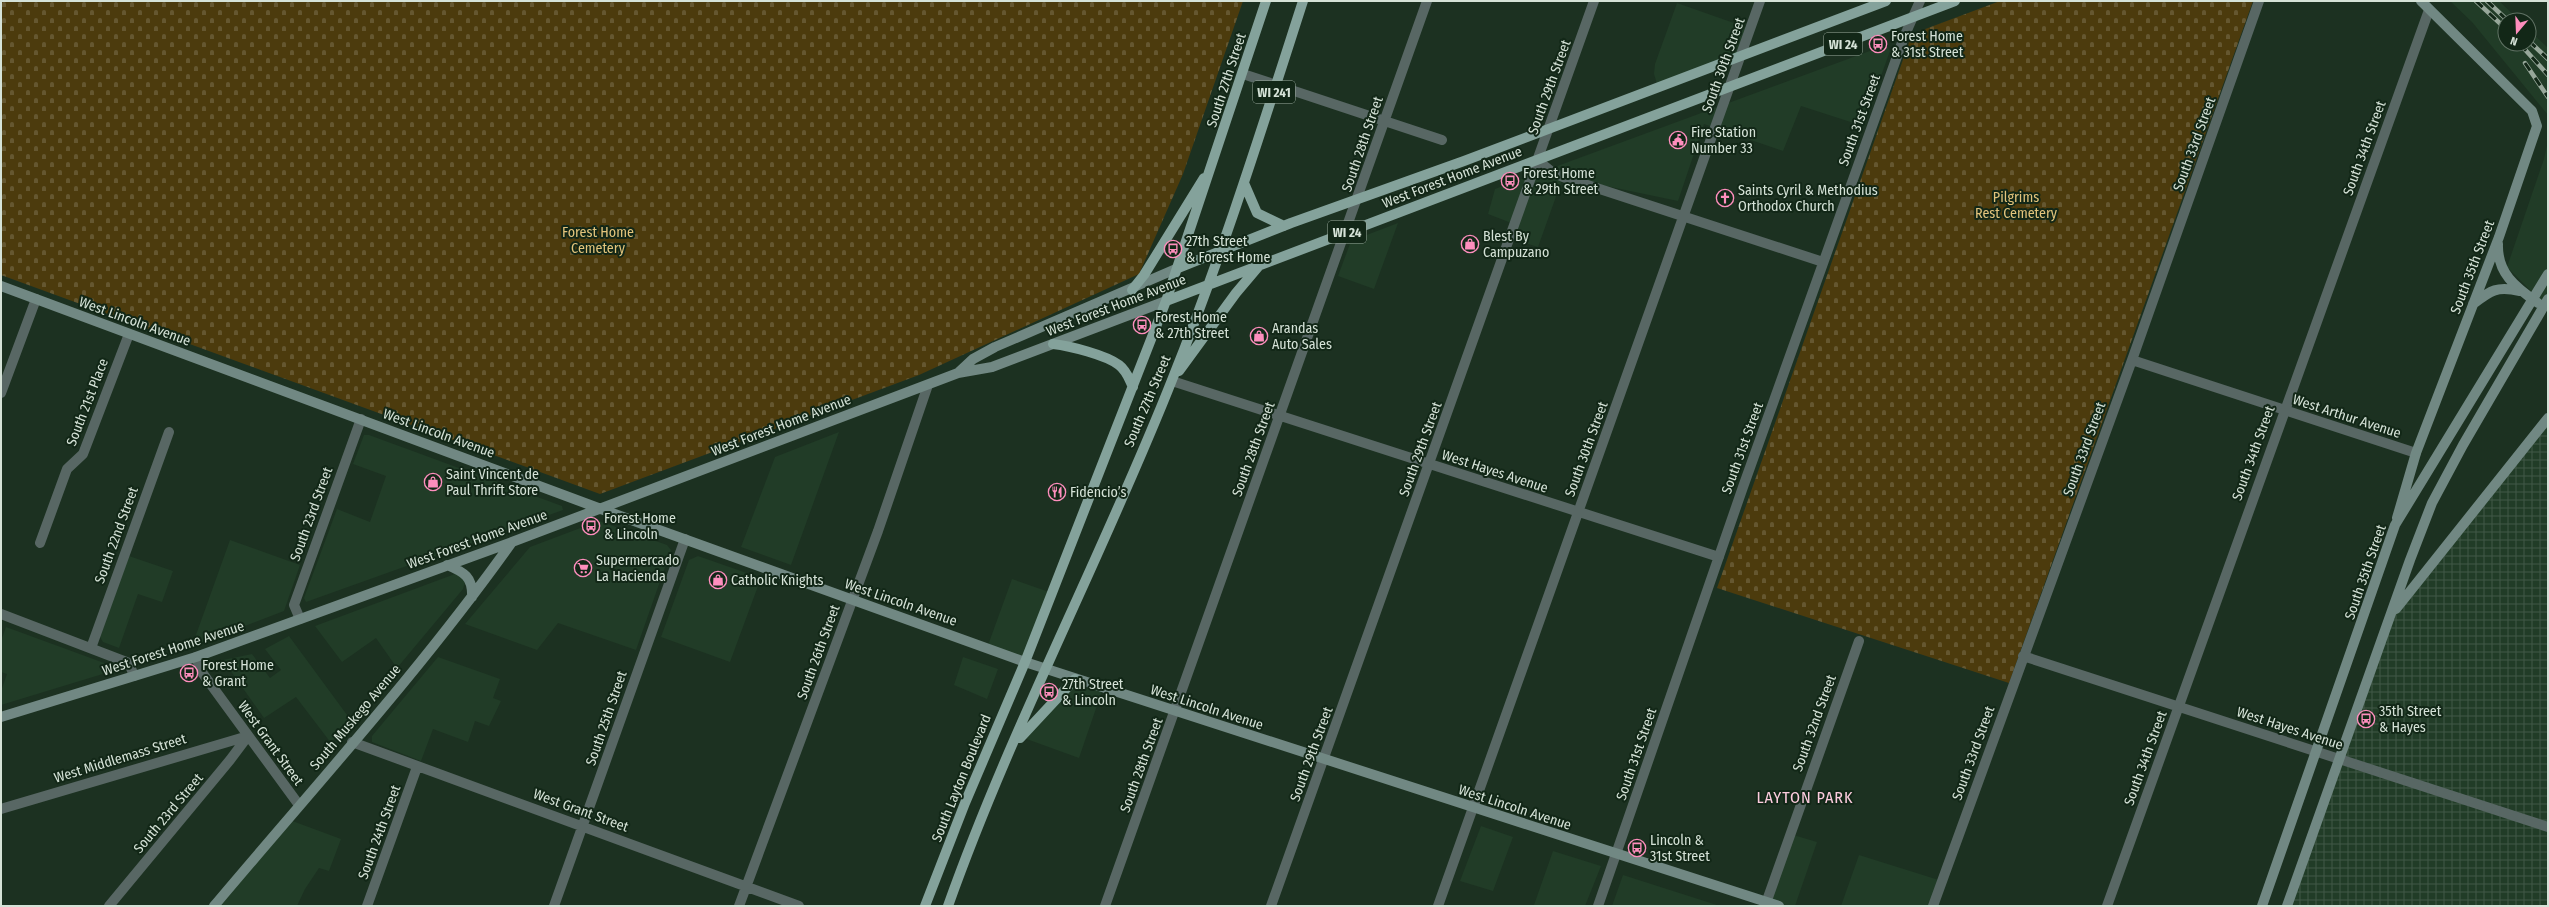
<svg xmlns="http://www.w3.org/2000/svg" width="2549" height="907" font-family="'Fira Sans Condensed',sans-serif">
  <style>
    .built { fill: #213c27 }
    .industrial { fill: url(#industrial-grid) }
    .cemetery { fill: url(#cemetery-stones) }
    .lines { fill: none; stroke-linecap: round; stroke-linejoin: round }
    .street { stroke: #586764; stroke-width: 10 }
    .secondary { stroke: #718883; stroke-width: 10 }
    .primary { stroke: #84a29b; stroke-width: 10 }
    .rail-casing { stroke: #97a79a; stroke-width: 4.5 }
    .rail { stroke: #122717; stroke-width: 3; stroke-dasharray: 9; stroke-linecap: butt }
    .labels { text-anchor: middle; stroke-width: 4; stroke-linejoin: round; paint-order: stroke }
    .shield { fill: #122717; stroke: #9aaa9d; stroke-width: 1 }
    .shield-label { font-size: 13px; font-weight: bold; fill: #d5e2d7 }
    .poi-label { font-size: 14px; fill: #d5e2d7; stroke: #122717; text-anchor: start }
    .street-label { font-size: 14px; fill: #d5e2d7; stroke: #122717 }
    .park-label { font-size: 14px; fill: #e3c47c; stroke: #122717 }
    .quarter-label { font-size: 16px; letter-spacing: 1px; fill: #fdccde; stroke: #122717 }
  </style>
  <defs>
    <pattern id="industrial-grid" width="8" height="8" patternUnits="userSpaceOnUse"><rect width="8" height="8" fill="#213c27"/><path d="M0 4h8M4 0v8" fill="none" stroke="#405846"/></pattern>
    <pattern id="cemetery-stones" width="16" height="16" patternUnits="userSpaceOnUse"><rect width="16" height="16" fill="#4c3b0d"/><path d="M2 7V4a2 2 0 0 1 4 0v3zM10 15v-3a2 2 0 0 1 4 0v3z" fill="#655730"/></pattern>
  </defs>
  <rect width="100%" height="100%" fill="#1c3121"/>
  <path class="built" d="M2450,1H2499L2519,20H2505V44H2529V30L2548,48V115L2472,22Z
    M1677,3L1751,29L1742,55L1658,87L1654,74L1655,64Z
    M1886,45L1890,51L1863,126L1801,106L1783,151L1704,124L1678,201L1563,177L1538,247L1509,238L1514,224L1488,214L1495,189Z
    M2548,141V308L2507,267L2544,159Z
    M1398,223L1374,289L1338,276L1351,241Z
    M839,432L791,565L741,547L775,457Z
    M364,435H369L562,506L563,510L306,602L304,598L337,509L370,522L386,476L353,464Z
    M599,521L667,545L671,550L636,650L558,623L537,650L465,624L530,547Z
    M230,540L300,565L284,611L192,646Z
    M129,556L173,571L162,602L138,594L119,648L103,642L100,637Z
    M698,556L761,578L730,662L661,637L689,560Z
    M455,574L461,576L465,582L463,589L397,668L376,638L342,662L315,626Z
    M1012,579L1052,593L1025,662L987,648Z
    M6,627L107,664L109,669L106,673L1,705V691L7,674L1,672V641Z
    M289,636L350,719L331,743L296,697L264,718L223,660L252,654L270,678L281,670L265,649Z
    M438,657L500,679L493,698L501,701L489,726L475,721L468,742L433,729L421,761L372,742V736Z
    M963,657L998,669L987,699L954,685Z
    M1075,679L1103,688L1079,758L1021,737Z
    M287,819L341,839L329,871L319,868L305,889L297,906H214Z
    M1481,826L1513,837L1493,891L1460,881Z
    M1790,834L1817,842L1795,906H1765Z
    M1553,851L1601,866L1585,906L1534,905Z
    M1859,855L1942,881L1933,906H1841Z
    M1623,875L1720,906H1612Z"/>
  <path class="industrial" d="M2548,418V906H2287L2391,617Z"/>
  <path class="cemetery" d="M1,1H1243L1183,174L1139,274L919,375L600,494L1,275Z
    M2000,1H2253L2009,683L1717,588L1912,34Z"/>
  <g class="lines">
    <path class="street" d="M1243,74L1442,140
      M1537,160L1552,172L1563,177L1823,262
      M2132,360L2416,453
      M1172,381L1719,557
      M1,393L36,299
      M40,543L67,469L83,454L129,334
      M1,614L129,663L134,676
      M300,619L294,605L361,419
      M91,648L169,432
      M2023,656L2548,827
      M196,657L201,671L299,805
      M352,742L799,906
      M1,809L248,736
      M109,906L230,760L248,736
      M367,906L417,767
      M554,906L685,539
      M739,906L878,531L928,385
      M1105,906L1427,1
      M1271,906L1594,1
      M1438,906L1760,1
      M1598,906L1743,487L1904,37L1920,1
      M1765,906L1859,641
      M1933,906L2132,360L2259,1
      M2107,906L2429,10"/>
    <path class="secondary" d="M2498,244C2497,273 2515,287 2538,303
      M1,286L601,509L1025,662L1779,906
      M2473,304C2491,290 2497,286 2520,291
      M958,373L973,359L995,347L1178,268
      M2397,518L2416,453L2499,237L2537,126L2532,111L2421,1
      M447,565C464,572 473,577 472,597
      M2396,609L2548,418
      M1,717L196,657L512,542L958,373L992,367L1166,301
      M214,906C315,786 421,670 512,542
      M2262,906L2395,525L2548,274
      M2287,906L2410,560L2432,503L2463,445L2548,299"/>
    <path class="primary" d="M1244,183L1257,213L1284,226
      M1178,268L1291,223L1464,161L1886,1
      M1132,290L1144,275L1204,178
      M1166,301L1955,1
      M1053,344C1070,346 1106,355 1119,365C1127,371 1129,379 1133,387
      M1179,371L1236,293L1258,267
      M1020,738L1075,679
      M925,906L965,803L1025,662L1166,301L1266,1
      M948,906C1012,726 1102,557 1172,380C1222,256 1262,128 1303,1"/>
    <defs>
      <path id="rail" d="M2476,1L2505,28
        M2487,1L2507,20
        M2529,41L2548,59
        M2520,44L2548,75
        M2525,63L2548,97"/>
    </defs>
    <use href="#rail" class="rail-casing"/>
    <use href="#rail" class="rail"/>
  </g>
  <defs>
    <symbol id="bus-ring" viewBox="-11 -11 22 22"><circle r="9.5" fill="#122717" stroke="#fe8ebd" stroke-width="1.5"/><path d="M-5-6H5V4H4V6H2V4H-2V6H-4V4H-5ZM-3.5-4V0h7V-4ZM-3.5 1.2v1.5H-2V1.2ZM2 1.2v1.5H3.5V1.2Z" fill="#fe8ebd"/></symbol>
    <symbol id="civic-ring" viewBox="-11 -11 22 22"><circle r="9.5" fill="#122717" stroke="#fe8ebd" stroke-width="1.5"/><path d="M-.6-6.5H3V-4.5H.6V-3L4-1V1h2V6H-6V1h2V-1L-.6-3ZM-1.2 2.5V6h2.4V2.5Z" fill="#fe8ebd"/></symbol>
    <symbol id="church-ring" viewBox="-11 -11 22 22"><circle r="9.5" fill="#122717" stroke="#fe8ebd" stroke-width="1.5"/><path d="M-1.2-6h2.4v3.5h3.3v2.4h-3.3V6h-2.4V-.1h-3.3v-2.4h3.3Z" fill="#fe8ebd"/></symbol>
    <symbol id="shop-ring" viewBox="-11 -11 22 22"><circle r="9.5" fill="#122717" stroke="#fe8ebd" stroke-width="1.5"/><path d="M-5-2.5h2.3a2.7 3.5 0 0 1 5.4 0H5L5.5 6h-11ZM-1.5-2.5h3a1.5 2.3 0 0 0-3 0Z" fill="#fe8ebd"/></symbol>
    <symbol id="restaurant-ring" viewBox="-11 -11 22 22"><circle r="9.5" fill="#122717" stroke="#fe8ebd" stroke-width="1.5"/><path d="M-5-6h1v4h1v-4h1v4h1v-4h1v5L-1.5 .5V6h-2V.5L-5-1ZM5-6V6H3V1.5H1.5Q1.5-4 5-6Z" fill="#fe8ebd"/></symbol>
    <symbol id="supermarket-ring" viewBox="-11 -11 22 22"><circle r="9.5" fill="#122717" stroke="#fe8ebd" stroke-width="1.5"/><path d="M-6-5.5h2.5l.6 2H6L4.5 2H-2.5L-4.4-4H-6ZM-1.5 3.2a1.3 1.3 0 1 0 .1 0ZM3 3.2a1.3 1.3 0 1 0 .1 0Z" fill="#fe8ebd"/></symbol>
  </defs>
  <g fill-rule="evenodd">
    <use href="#bus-ring" x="1868" y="34" width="20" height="20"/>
    <use href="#civic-ring" x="1668" y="130" width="20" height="20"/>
    <use href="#bus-ring" x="1500" y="171" width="20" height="20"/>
    <use href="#church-ring" x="1715" y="188" width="20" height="20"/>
    <use href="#shop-ring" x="1460" y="234" width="20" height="20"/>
    <use href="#bus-ring" x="1163" y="239" width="20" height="20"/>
    <use href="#bus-ring" x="1132" y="315" width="20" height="20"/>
    <use href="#shop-ring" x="1249" y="326" width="20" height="20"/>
    <use href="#shop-ring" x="423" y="472" width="20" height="20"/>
    <use href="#restaurant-ring" x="1047" y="482" width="20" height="20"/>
    <use href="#bus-ring" x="581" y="516" width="20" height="20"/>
    <use href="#supermarket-ring" x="573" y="558" width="20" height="20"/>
    <use href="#shop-ring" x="708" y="570" width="20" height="20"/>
    <use href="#bus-ring" x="179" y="663" width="20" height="20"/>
    <use href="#bus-ring" x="1039" y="682" width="20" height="20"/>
    <use href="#bus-ring" x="2356" y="709" width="20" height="20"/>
    <use href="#bus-ring" x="1627" y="838" width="20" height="20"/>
  </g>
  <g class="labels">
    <g class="shield">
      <rect x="1824" y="33" width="38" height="22" rx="3"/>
      <rect x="1253" y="81" width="42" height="22" rx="3"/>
      <rect x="1328" y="221" width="38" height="22" rx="3"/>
    </g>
    <g class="shield-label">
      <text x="1843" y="49">WI 24</text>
      <text x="1274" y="97">WI 241</text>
      <text x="1347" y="237">WI 24</text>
    </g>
    <g class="poi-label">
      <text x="1891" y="41">Forest Home<tspan x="1891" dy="16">&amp; 31st Street</tspan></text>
      <text x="1691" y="137">Fire Station<tspan x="1691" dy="16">Number 33</tspan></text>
      <text x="1523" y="178">Forest Home<tspan x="1523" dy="16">&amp; 29th Street</tspan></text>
      <text x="1738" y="195">Saints Cyril &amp; Methodius<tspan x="1738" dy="16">Orthodox Church</tspan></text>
      <text x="1483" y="241">Blest By<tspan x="1483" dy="16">Campuzano</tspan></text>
      <text x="1186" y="246">27th Street<tspan x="1186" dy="16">&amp; Forest Home</tspan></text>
      <text x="1155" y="322">Forest Home<tspan x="1155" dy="16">&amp; 27th Street</tspan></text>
      <text x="1272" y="333">Arandas<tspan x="1272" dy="16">Auto Sales</tspan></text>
      <text x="446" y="479">Saint Vincent de<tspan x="446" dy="16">Paul Thrift Store</tspan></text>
      <text x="1070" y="497">Fidencio’s</text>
      <text x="604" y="523">Forest Home<tspan x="604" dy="16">&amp; Lincoln</tspan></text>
      <text x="596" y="565">Supermercado<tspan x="596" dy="16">La Hacienda</tspan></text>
      <text x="731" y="585">Catholic Knights</text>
      <text x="202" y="670">Forest Home<tspan x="202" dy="16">&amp; Grant</tspan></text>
      <text x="1062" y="689">27th Street<tspan x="1062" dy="16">&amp; Lincoln</tspan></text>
      <text x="2379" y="716">35th Street<tspan x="2379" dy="16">&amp; Hayes</tspan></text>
      <text x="1650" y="845">Lincoln &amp;<tspan x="1650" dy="16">31st Street</tspan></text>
    </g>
    <g class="street-label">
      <text transform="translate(1723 65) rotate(-70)" y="5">South 30th Street</text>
      <text transform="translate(1226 80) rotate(-72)" y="5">South 27th Street</text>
      <text transform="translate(1549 87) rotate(-70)" y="5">South 29th Street</text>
      <text transform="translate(1859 120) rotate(-70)" y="5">South 31st Street</text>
      <text transform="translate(1362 144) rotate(-71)" y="5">South 28th Street</text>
      <text transform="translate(2194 144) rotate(-70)" y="5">South 33rd Street</text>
      <text transform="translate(2364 148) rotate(-70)" y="5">South 34th Street</text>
      <text transform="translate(1452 177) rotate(-21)" y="5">West Forest Home Avenue</text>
      <text transform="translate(2472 267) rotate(-69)" y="5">South 35th Street</text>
      <text transform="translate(1116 305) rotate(-21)" y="5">West Forest Home Avenue</text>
      <text transform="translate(135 321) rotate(20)" y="5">West Lincoln Avenue</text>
      <text transform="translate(1147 401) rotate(-67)" y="5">South 27th Street</text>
      <text transform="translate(87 402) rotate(-69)" y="5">South 21st Place</text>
      <text transform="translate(2347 416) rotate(18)" y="5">West Arthur Avenue</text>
      <text transform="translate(781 425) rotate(-21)" y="5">West Forest Home Avenue</text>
      <text transform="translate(439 433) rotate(20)" y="5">West Lincoln Avenue</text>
      <text transform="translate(1742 448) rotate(-70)" y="5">South 31st Street</text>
      <text transform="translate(1253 449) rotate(-70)" y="5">South 28th Street</text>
      <text transform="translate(1420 449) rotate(-70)" y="5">South 29th Street</text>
      <text transform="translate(1586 449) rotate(-70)" y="5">South 30th Street</text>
      <text transform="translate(2084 449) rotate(-70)" y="5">South 33rd Street</text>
      <text transform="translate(2253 453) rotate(-70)" y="5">South 34th Street</text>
      <text transform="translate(1495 471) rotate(18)" y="5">West Hayes Avenue</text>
      <text transform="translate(311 514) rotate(-70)" y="5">South 23rd Street</text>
      <text transform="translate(116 535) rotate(-70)" y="5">South 22nd Street</text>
      <text transform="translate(477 539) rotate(-20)" y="5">West Forest Home Avenue</text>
      <text transform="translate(2365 572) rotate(-71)" y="5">South 35th Street</text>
      <text transform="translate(901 602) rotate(19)" y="5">West Lincoln Avenue</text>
      <text transform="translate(173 648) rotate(-18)" y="5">West Forest Home Avenue</text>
      <text transform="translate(818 652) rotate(-70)" y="5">South 26th Street</text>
      <text transform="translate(1207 707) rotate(18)" y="5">West Lincoln Avenue</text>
      <text transform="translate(355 717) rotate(-50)" y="5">South Muskego Avenue</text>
      <text transform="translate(606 718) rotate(-71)" y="5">South 25th Street</text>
      <text transform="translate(1814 723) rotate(-70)" y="5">South 32nd Street</text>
      <text transform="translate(2290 728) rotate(18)" y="5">West Hayes Avenue</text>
      <text transform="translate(271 743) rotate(54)" y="5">West Grant Street</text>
      <text transform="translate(1973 753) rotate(-70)" y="5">South 33rd Street</text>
      <text transform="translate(1311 754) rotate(-70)" y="5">South 29th Street</text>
      <text transform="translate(1636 754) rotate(-71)" y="5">South 31st Street</text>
      <text transform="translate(120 758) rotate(-17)" y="5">West Middlemass Street</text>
      <text transform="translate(2145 758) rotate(-70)" y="5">South 34th Street</text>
      <text transform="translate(1141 765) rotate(-70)" y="5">South 28th Street</text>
      <text transform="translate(961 778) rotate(-68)" y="5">South Layton Boulevard</text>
      <text transform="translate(1515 807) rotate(18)" y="5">West Lincoln Avenue</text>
      <text transform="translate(581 810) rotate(20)" y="5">West Grant Street</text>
      <text transform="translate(168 813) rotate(-50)" y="5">South 23rd Street</text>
      <text transform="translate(379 832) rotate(-70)" y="5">South 24th Street</text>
    </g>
    <g class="park-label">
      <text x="2016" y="202">Pilgrims<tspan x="2016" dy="16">Rest Cemetery</tspan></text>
      <text x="598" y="237">Forest Home<tspan x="598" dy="16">Cemetery</tspan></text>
    </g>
    <g class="quarter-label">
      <text x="1805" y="803">LAYTON PARK</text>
    </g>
  </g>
  <rect width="2549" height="907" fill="none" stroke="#d5e2d7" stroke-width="4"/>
  <g transform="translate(2517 32) rotate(199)"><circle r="19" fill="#122717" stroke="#607264"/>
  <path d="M0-3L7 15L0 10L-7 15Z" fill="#fe8ebd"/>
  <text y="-6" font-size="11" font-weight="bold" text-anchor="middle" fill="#d5e2d7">N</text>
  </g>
</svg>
